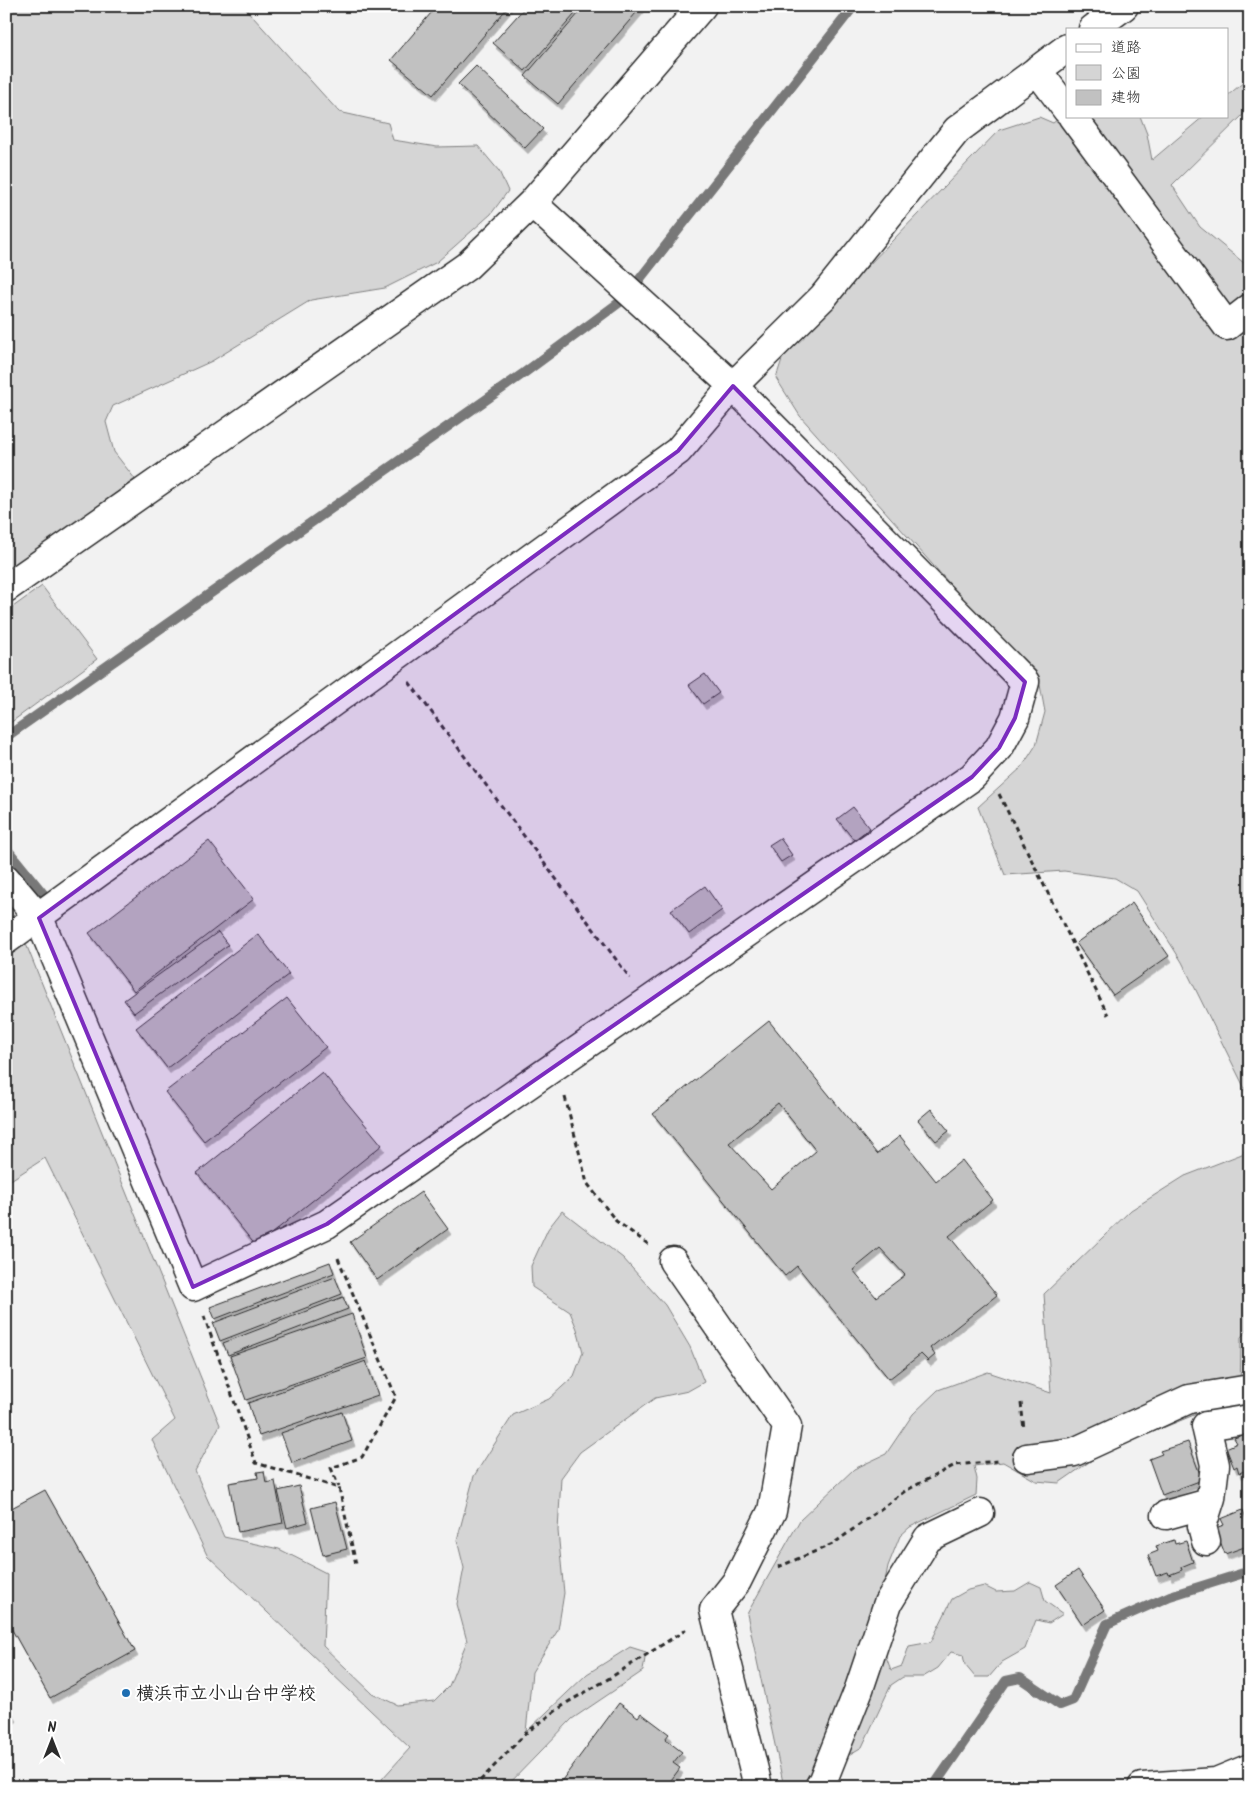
<svg xmlns="http://www.w3.org/2000/svg" width="1256" height="1793" font-family="Kalam,'Klee One',sans-serif">
  <style>
    .green { fill: #d5d5d5; stroke: #808080 }
    .lines { fill: none; stroke-linecap: round; stroke-linejoin: round }
    .stream { stroke: #787878; stroke-width: 10 }
    .building { fill: #c1c1c1; stroke: #2b2b2b; fill-rule: evenodd; filter: url(#shadow) }
    .minor-casing { stroke: #2b2b2b; stroke-width: 31 }
    .path { stroke: #2b2b2b; stroke-width: 3; stroke-dasharray: 5 4; stroke-linecap: butt }
    .minor { stroke: #fff; stroke-width: 28 }
    .marked { fill: #7b2cbf; fill-opacity: 0.2; stroke: #7b2cbf; stroke-width: 4; stroke-linejoin: round }
    .poi-dot { fill: #1f6fb2; stroke: #fff; stroke-width: 2 }
    .labels { text-anchor: middle; stroke-width: 4; stroke-linejoin: round; paint-order: stroke }
    .poi-label { font-size: 18px; font-weight: bold; fill: #2b2b2b; stroke: #fff; text-anchor: start }
  </style>
  <defs>
    <filter id="shadow"><feDropShadow dx="3" dy="5.5" stdDeviation="0" flood-color="#0004"/></filter>
  </defs>
  <rect width="100%" height="100%" fill="#f2f2f2"/>
  <filter id="ink" filterUnits="userSpaceOnUse"><feTurbulence type="fractalNoise" baseFrequency=".02" numOctaves="2"/><feDisplacementMap in="SourceGraphic" scale="10" xChannelSelector="R" yChannelSelector="G"/><feConvolveMatrix kernelMatrix="1 2 1 2 8 2 1 2 1" color-interpolation-filters="sRGB"/></filter>
  <g filter="url(#ink)">
    <path class="green" d="M6,6H243L339,112L388,123L393,140L437,147L478,146L499,171L508,191L491,214L437,262L385,288L311,300L212,361L113,406L106,422L114,452L135,479L6,573Z
      M1250,77V108L1172,185L1200,227L1250,268V1104L1248,1095L1182,962L1137,891L1115,878L1064,871L1005,875L978,807L1022,767L1036,745L1045,712L1040,685L800,416L776,378L784,353L999,130L1039,117L1053,123L1067,112V116H1140L1147,134L1152,160L1204,116H1227V96Z
      M42,586L97,659L6,726V612Z
      M26,944L220,1425L195,1471L224,1537L279,1549L326,1573L323,1646L372,1693L397,1705L434,1701L449,1686L467,1641L457,1604L464,1568L457,1540L474,1476L513,1415L549,1399L574,1376L583,1352L577,1329L570,1312L532,1287L531,1266L548,1229L562,1211L623,1258L665,1305L690,1347L704,1382L688,1391L655,1398L580,1452L561,1478L558,1531L564,1593L558,1630L532,1672L526,1732L587,1674L630,1647L646,1652L643,1671L572,1719L506,1787H388L382,1779L410,1748L207,1555L152,1440L175,1420L45,1158L6,1183V957Z
      M1250,1142V1327L1241,1337L1240,1396L1102,1453L1059,1483L1036,1481L1003,1462L974,1466L977,1479L976,1495L910,1527L900,1536L888,1566L883,1591L885,1654L891,1670L902,1666L909,1646L931,1642L952,1599L968,1590L984,1586L996,1592L1015,1591L1030,1582L1041,1587L1045,1601L1063,1614L1049,1623L1036,1620L1025,1649L1002,1662L989,1677H975L965,1665L963,1655L951,1652L938,1668L923,1677H903L891,1685L862,1747L840,1760L824,1787H784L747,1614L800,1520L854,1469L886,1454L913,1414L938,1390L988,1372L1051,1393L1044,1294L1131,1210L1185,1176L1242,1154Z"/>
    <g class="lines">
      <path class="stream" d="M6,737L524,373L624,299L854,6
        M6,848L49,901
        M933,1787L1006,1681L1020,1678L1060,1705L1073,1700L1107,1624L1170,1596L1250,1571"/>
    </g>
    <path class="building" d="M437,6H509L433,95L391,60Z
      M526,6H582L525,71L493,43Z
      M585,6H642L558,104L525,76Z
      M476,66L543,129L525,148L458,84Z
      M705,674L719,693L703,704L689,685Z
      M853,807L870,828L854,840L837,819Z
      M780,838L792,855L781,862L769,845Z
      M209,841L254,899L134,991L89,933Z
      M705,886L722,910L689,934L671,910Z
      M1132,903L1169,956L1113,995L1076,943Z
      M218,932L228,945L134,1013L124,1000Z
      M258,934L289,974L167,1068L136,1028Z
      M287,998L326,1047L204,1141L165,1092Z
      M769,1021L877,1154L900,1136L936,1181L962,1160L993,1200L949,1236L997,1295L930,1348L935,1355L928,1361L921,1354L889,1379L797,1266L785,1276L653,1114ZM778,1103L816,1151L771,1189L729,1143ZM880,1248L905,1275L876,1297L853,1270Z
      M322,1072L382,1145L256,1246L197,1173Z
      M931,1109L949,1131L936,1141L918,1120Z
      M421,1192L448,1229L377,1280L350,1242Z
      M330,1262L334,1273L215,1319L210,1307Z
      M335,1277L342,1294L220,1341L213,1323Z
      M343,1297L348,1309L228,1355L223,1343Z
      M352,1314L367,1358L246,1400L230,1356Z
      M366,1361L378,1395L259,1436L248,1403Z
      M342,1412L352,1441L292,1463L281,1433Z
      M1249,1433L1250,1469L1239,1473L1237,1466L1234,1468L1226,1448L1237,1443L1234,1438Z
      M1188,1442L1202,1480L1162,1495L1149,1459L1162,1454L1160,1451Z
      M264,1471L266,1483L275,1481L283,1523L238,1532L229,1483L258,1478L257,1472Z
      M299,1486L308,1522L287,1528L278,1491Z
      M45,1490L135,1651L50,1698L6,1619V1511Z
      M335,1502L347,1549L323,1555L311,1508Z
      M1243,1510L1246,1518L1250,1516V1545L1225,1554L1215,1528L1224,1525L1221,1519Z
      M1174,1540L1175,1544L1186,1541L1193,1562L1181,1567L1182,1570L1169,1575L1168,1572L1156,1576L1148,1555L1158,1551L1156,1546Z
      M1078,1570L1105,1610L1083,1625L1056,1585Z
      M6,1703L14,1716L6,1720Z
      M619,1703L638,1717L641,1713L669,1734L665,1739L682,1752L673,1763L680,1768L666,1787H557Z"/>
    <g class="lines">
      <defs>
        <path id="minor" d="M1093,29L1124,6
          M1037,70L1067,110
          M1072,116L1227,326L1250,308
          M6,588L467,266L532,203L702,6
          M6,879L39,918L193,1287L327,1224L972,777L999,748L1015,718L1025,682L733,386L532,203
          M6,940L678,451L733,386L823,297L957,130L1067,48
          M673,1261L787,1426L772,1511L737,1581L714,1610L757,1782L755,1787
          M1027,1458L1074,1452L1189,1399L1250,1389
          M1166,1515L1209,1503
          M1206,1541L1202,1526L1211,1498L1215,1465L1206,1426L1250,1419
          M819,1787L823,1780L859,1689L888,1603L928,1538L980,1513
          M1142,1787L1216,1782L1250,1768"/>
      </defs>
      <use href="#minor" class="minor-casing"/>
      <path class="path" d="M409,682L630,978
        M999,794L1108,1015
        M565,1097L587,1183L616,1221L648,1244
        M338,1258L396,1397L362,1457L331,1468L339,1487
        M204,1316L256,1463L339,1488L356,1564
        M1021,1403L1024,1429
        M778,1567L833,1544L905,1491L955,1465L998,1461
        M474,1787L526,1733L568,1702L605,1681L687,1629"/>
      <use href="#minor" class="minor"/>
    </g>
  </g>
  <path class="marked" d="M733,386L1025,682L1015,718L999,748L972,777L327,1224L193,1287L39,918L678,451Z"/>
  <circle class="poi-dot" cx="126" cy="1693" r="5"/>
  <g class="labels">
    <g class="poi-label">
      <text x="136" y="1699">横浜市立小山台中学校</text>
    </g>
  </g>
  <rect width="1256" height="1793" fill="none" stroke="#fff" stroke-width="25"/>
  <rect x="12" y="12" width="1231" height="1768" fill="none" stroke="#2b2b2b" stroke-width="2" filter="url(#ink)"/>
  <rect x="1066" y="28" width="162" height="90" fill="#ffffff" stroke="#aaaaaa"/>
  <rect x="1076" y="44" width="25" height="8" fill="#ffffff" stroke="#aaaaaa"/>
  <text x="1111" y="52" font-size="15" fill="#2b2b2b">道路</text>
  <rect x="1076" y="65" width="25" height="15" fill="#d5d5d5" stroke="#aaaaaa"/>
  <text x="1111" y="78" font-size="15" fill="#2b2b2b">公園</text>
  <rect x="1076" y="90" width="25" height="15" fill="#c1c1c1" stroke="#aaaaaa"/>
  <text x="1111" y="102" font-size="15" fill="#2b2b2b">建物</text>
  <g transform="translate(52 1740)" stroke="#ffffff" stroke-width="4" paint-order="stroke">
  <path d="M0-4L9 19L0 12L-9 19Z" fill="#2b2b2b"/>
  <text y="-8" font-size="14" font-weight="bold" text-anchor="middle" fill="#2b2b2b">N</text>
  </g>
</svg>
